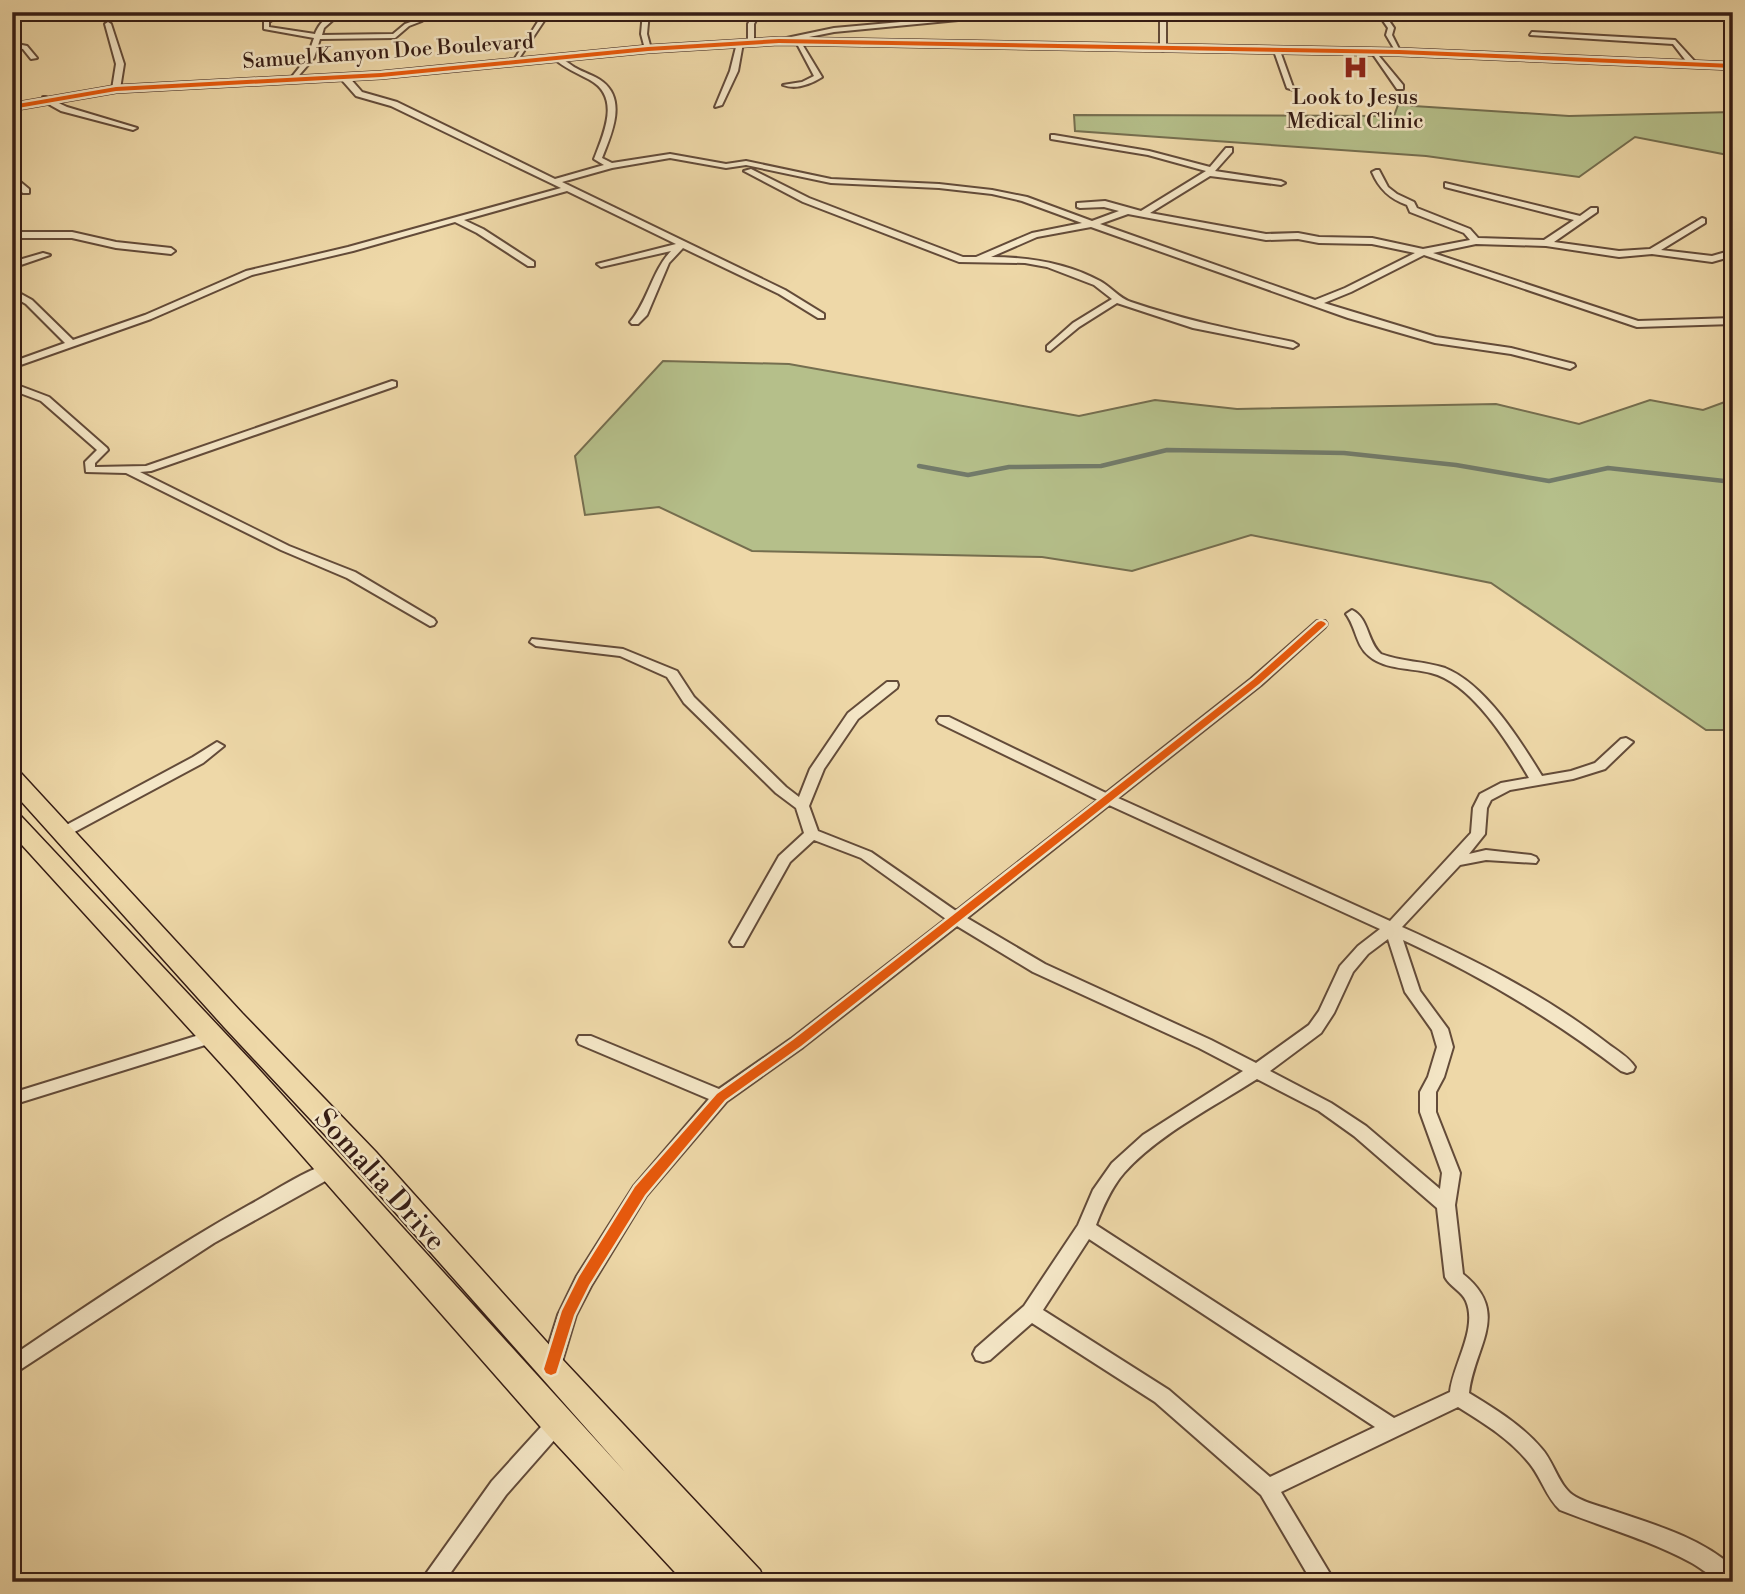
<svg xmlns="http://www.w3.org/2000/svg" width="1745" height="1594" font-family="'Libre Bodoni',serif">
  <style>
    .green { fill: #b5bf8a; stroke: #756e4f; stroke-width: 2 }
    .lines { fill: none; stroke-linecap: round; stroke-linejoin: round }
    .stream { stroke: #727b6a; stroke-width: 4.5 }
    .street-casing { stroke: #634b39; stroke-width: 4 }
    .secondary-casing { stroke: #351c14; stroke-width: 4 }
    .primary-casing { stroke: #351c14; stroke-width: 3 }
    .street { fill: #f4e6c6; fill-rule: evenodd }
    .secondary { fill: #f4e6c6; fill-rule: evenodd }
    .primary { fill: #eed8a8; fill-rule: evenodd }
    .cycleway-casing { stroke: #f4e6c6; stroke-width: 5 }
    .cycleway { fill: #e8590c; fill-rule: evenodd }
    .labels { text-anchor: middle; stroke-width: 5; stroke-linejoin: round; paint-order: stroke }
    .far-street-label { font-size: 21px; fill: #351c14; stroke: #f4e6c6 }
    .far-poi-label { font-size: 21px; fill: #351c14; stroke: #f4e6c6 }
    .near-street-label { font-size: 28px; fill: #351c14; stroke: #f4e6c6 }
  </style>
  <rect width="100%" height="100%" fill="#eed8a8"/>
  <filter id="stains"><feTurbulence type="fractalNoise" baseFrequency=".00286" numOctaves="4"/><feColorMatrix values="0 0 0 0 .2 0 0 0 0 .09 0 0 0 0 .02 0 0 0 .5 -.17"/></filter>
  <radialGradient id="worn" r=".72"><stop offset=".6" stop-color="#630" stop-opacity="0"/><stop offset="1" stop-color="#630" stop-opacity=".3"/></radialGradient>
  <path class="green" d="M1398,105L1569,116L1733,112V156L1635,137L1579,177L1426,156L1075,131L1074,115L1394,116Z
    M663,361L789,364L1079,416L1155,400L1237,409L1496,404L1579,424L1650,400L1703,410L1733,399V730H1706L1491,583L1251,535L1132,571L1042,557L752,551L659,507L585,515L575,456Z"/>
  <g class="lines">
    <path class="stream" d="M919,466L968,475L1009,467L1101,466L1167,450L1344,453L1456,465L1549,481L1608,468L1733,482"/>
    <defs>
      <path id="street" d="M30,12H40L12,23V19Z
        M276,12H284L269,22V27L315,34C319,23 330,12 342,12L324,28L322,35L393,34L405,24L419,19L422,21L409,26L395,38L320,39L314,58L294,81L290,79L307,58L314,38L264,29V20Z
        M544,12H550L516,63H512Z
        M643,12H649L647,34L651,49L648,51L645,49L641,34Z
        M754,12H760L754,24V43L751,45L748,43V24Z
        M1012,12H1040L834,32L799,39L822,77C811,84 796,90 783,85L802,82L814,76L795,40L779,43L777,40L834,28Z
        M1160,12H1166V49L1163,51L1160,49Z
        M1285,12H1371L1368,14Z
        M1377,12H1383L1394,28L1392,35L1401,53L1396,52L1386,35L1388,28Z
        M108,22L111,24L124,64L120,89L116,91L112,89L116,64L105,24Z
        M1532,32L1675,40L1697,64L1690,66L1673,44L1530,35Z
        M740,41L743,43L738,71L722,105L715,107L730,71L737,43Z
        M12,43L27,46L37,58L31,59L23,49L12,47Z
        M1277,49L1280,51L1294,90L1287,88L1274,51Z
        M1370,50H1374L1403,85V89H1397Z
        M556,55C562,58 568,63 574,67C584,73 594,75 603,82C627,101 611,135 602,158L612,163L670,154L726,164L746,161L831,179L939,184L992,190L1027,197L1092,221L1119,211L1104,207L1080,208L1077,207V203L1105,201L1141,211L1206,171L1148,155L1051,139V135H1054L1149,151L1210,167L1226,148H1232V152L1215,171L1281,181L1285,183L1281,185L1210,176L1150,213L1266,234L1298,233L1319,237L1372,238L1423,249L1470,240L1464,233L1410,212L1407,205C1390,199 1379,189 1372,172L1376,170H1379L1388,187L1397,194L1414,202L1417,208L1470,229L1478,238L1544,240L1574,220L1445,187V183L1580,216L1591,208H1597V212L1554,242L1619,251L1650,249L1702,218L1705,219V223L1661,250L1712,256L1733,250V256L1712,262L1652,254L1619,257L1546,246L1476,244L1433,253L1638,321L1733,318V324L1637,327L1424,255L1351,292L1324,303L1436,337L1511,348L1574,364L1575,366L1570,369L1511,354L1435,343L1348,318L1091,227L1037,237L991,257C1028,257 1067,263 1100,281C1111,287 1119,298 1131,302C1184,320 1238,331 1293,342L1298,345L1293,348L1193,328L1117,303L1079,327L1050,351L1047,350V346L1073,323L1112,299L1094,285L1047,267L1025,263L959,262L803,202L744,171L751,169L809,198L963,257H976L1032,233L1082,223L1022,201L992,194L939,188L831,183L746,165L726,168L670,158L612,168L562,182L785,290L824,314V318H818L779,294L683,248L669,263L647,315L638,324H632L630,322C648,301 652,271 671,251L601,267L597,264L676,244L567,191L464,220L483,229L534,262V266H528L477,233L455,222L353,251L252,275L151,319L12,368V362L65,343L26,304L12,296V289L32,300L73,340L145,315L246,271L348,247L561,188L391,106L356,96L341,79V75H347L362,92L397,102L555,179L604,165L594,159C604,133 621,97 590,80C577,73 564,68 552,57ZM1128,214L1266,240L1298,239L1319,243L1372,244L1415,253L1345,288L1315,300L1100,224Z
        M46,97L67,107L137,128L133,130L61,111L43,101V97Z
        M12,175L29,189V193H23L12,182Z
        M12,232H72L116,242L171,248L175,251L171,254L116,248L72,238H12Z
        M43,253L50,255L12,268V262Z
        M392,381L396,382V386L151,471L140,472L289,546L355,572L434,619L436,622L434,625L430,626L347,578L281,550L126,473L86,472L85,462L97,450L41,401L12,390V383L49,397L107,448L108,450L95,463V467L146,466Z
        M1352,610C1369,618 1367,642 1381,654C1402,662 1424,661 1445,668C1485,684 1520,740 1542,776L1571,771L1595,763L1621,739L1626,738L1633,742L1605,769L1573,779L1510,790L1491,800L1487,808L1485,834L1469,854L1486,850L1531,855L1536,857L1538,860L1536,863L1486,860L1460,865L1402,927C1473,959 1545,995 1607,1043C1616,1050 1629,1057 1635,1067L1633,1071L1627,1073L1621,1071C1553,1019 1481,976 1403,940L1420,991L1448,1029L1453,1047L1444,1077L1436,1092V1112L1460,1173L1455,1205L1463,1274C1512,1313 1474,1346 1469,1393C1495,1409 1522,1425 1542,1449C1554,1462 1559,1488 1576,1497C1586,1503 1600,1506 1611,1510C1652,1524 1700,1537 1733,1567V1582C1714,1582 1707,1571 1690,1562C1649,1540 1603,1527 1560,1510C1546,1497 1542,1479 1530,1464C1511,1440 1484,1423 1458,1407L1281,1492L1335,1582H1312L1261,1495L1155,1402L1032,1323L990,1360L983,1362L976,1360L973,1354L976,1348L1024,1306L1078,1225L1093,1190L1112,1163L1143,1135L1243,1071L1199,1048L1033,972L957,926L803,1047L727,1101L646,1196L591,1286L576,1315L558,1375L551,1377L544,1375L541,1369L558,1315L577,1276L634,1186L709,1099L579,1044L577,1040L579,1036H591L719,1089L791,1039L946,919L861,858L814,840L790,862L743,946H733L730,942L779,856L804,833L796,808L776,793L684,703L667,677L620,656L536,646L530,642L532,639L623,649L677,671L694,697L786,787L799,797L810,769L848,713L887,682H897L898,685L897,688L858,719L824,769L809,806L818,831L871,852L956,911L1098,800L939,723L937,720L939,717H949L1106,793L1251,679L1317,621H1325L1327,624L1325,627L1261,685L1118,798L1390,921L1471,833L1473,808L1480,794L1501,783L1529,778C1509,744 1472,683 1431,673C1412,668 1385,670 1369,656C1356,646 1356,627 1346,614ZM1109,805L1380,929L1358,946L1340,966L1319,1011L1309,1025L1256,1063L1211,1040L1045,964L967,918ZM1388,939L1405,992L1432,1030L1437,1047L1428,1077L1420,1092V1112L1442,1173L1440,1189L1366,1126L1331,1103L1270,1071L1321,1033L1334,1013L1353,972L1368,954ZM1257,1079L1319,1111L1354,1136L1437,1208L1445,1277C1450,1287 1462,1291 1466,1301C1478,1329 1453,1364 1450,1392L1394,1418L1096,1225C1103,1207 1111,1188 1124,1173C1156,1136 1215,1106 1257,1079ZM1089,1239L1375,1427L1270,1477L1169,1390L1043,1310Z
        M217,742L224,746L203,763L67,836H57L55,833L57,830L193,757Z
        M27,832L34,837L12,850V839Z
        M212,1031L218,1033L220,1037L218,1041L12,1105V1093Z
        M330,1163L336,1165L339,1170L336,1175L214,1243L12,1375V1356C89,1304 167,1251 249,1205C275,1191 302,1172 330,1163Z
        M557,1414L564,1417L567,1423L564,1429L506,1495L444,1582H420L492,1481L550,1417Z"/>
      <path id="secondary" d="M779,38L1399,49L1733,63V69L1399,55L779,44L648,52L381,78L116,92L12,110V104L116,86L381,72L648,46Z"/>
      <path id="primary" d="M12,770L20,772L242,1013L376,1152L562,1359L760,1570L765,1582H684L546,1433L234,1078L12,834V813L20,815L254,1064L625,1472L356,1168L224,1027L12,791Z"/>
    </defs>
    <use href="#street" class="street-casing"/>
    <use href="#secondary" class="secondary-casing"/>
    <use href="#primary" class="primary-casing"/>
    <use href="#street" class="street"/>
    <use href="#secondary" class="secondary"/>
    <use href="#primary" class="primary"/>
    <defs>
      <path id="cycleway" d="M779,39L1399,50L1733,64V68L1399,54L779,43L648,51L381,77L116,91L12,109V105L116,87L381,73L648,47Z
        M1321,621L1324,622L1326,624L1324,626L1259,684L801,1046L725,1100L645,1195L589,1285L574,1315L556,1373L551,1375L546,1373L544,1369L562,1311L579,1277L635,1187L717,1094L793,1040L952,916L1253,680L1318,622Z"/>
    </defs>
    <use href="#cycleway" class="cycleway-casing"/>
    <use href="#cycleway" class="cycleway"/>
  </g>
  <defs>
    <symbol id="hospital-bare" viewBox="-9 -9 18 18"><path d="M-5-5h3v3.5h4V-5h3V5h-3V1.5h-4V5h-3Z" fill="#8f2418" stroke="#f4e6c6" stroke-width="2.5" paint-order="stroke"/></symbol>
  </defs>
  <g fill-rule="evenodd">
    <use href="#hospital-bare" x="1338" y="50" width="35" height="35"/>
  </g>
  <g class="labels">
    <g class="far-street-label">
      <text transform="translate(388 51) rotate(-4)" y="7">Samuel Kanyon Doe Boulevard</text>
    </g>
    <g class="far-poi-label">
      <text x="1355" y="104">Look to Jesus<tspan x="1355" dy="24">Medical Clinic</tspan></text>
    </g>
    <g class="near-street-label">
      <text transform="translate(381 1179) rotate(48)" y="10">Somalia Drive</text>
    </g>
  </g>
  <rect width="1745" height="1594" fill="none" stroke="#eed8a8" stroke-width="42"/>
  <rect x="14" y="14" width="1717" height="1566" fill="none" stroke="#351c14" stroke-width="3.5"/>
  <rect x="21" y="21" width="1703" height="1552" fill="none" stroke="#351c14" stroke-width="2"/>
  <rect width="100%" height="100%" filter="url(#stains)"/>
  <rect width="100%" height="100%" fill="url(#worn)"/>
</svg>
